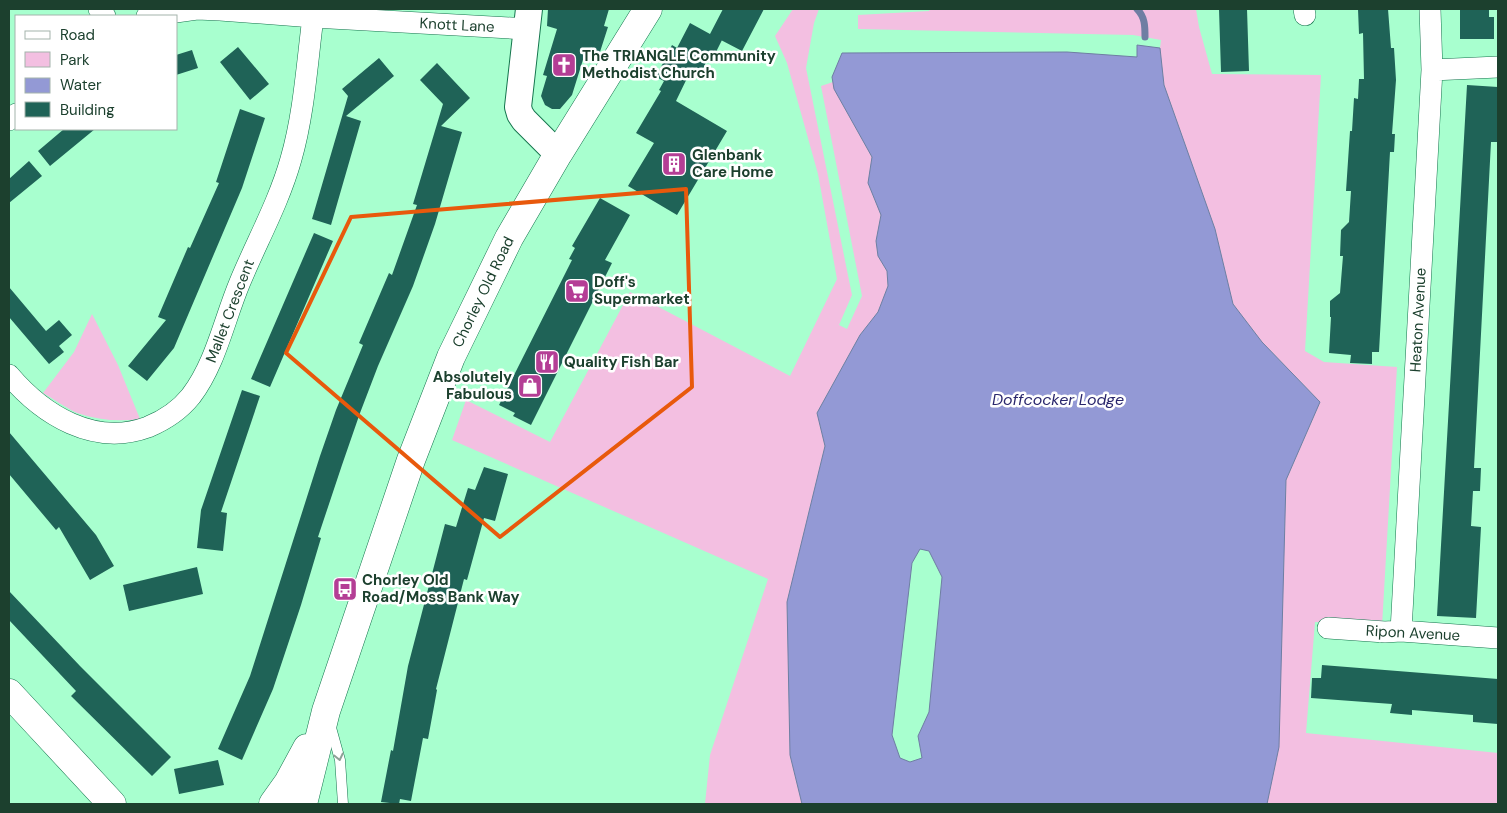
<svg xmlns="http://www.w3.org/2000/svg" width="1507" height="813" font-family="'DM Sans',sans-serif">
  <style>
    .green { fill: #f3bfe1 }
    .water { fill: #9399d5; stroke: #6f7ea3; fill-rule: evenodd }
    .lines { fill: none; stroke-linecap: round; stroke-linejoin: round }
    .stream { stroke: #6f7ea3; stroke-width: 7 }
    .building { fill: #1f6357 }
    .service-casing { stroke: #14754d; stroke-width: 11 }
    .minor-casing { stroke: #14754d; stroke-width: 22 }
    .tertiary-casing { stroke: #14754d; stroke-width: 28 }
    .secondary-casing { stroke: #14754d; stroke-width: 29 }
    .trunk-casing { stroke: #14754d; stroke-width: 29 }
    .service { stroke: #fff; stroke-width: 10 }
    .minor { stroke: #fff; stroke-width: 21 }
    .tertiary { stroke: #fff; stroke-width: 26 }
    .secondary { stroke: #fff; stroke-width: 28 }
    .trunk { stroke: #fff; stroke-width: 28 }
    .oneway { stroke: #8ea096 }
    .marked { fill: none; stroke: #e8590c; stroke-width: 4; stroke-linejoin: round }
    .labels { text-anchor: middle; stroke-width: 5; stroke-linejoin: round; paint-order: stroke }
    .street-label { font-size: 15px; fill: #1c402e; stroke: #fff }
    .poi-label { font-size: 15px; font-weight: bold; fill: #1c402e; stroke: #fff; text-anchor: start }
    .water-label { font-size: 16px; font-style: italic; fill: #2a276d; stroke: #fff }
  </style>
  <rect width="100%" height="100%" fill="#a8ffcf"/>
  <path class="green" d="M793,9H819L814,23L806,68L852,295L839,325L847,329L862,296L821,86L833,82L834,89L872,157L868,183L881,215L876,241L878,256L887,271L888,286L878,312L860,335L817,413L825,446L787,602L790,755L802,804H705L710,755L768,579L452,440L466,400L550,442L630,292L790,376L837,279L818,174L787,63L775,36Z
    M930,9H1196L1199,27L1212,74L1321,75L1305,351L1324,362L1397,367L1382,626L1315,622L1306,733L1498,753V804H1267L1278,750L1286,480L1320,402L1262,342L1233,304L1215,229L1164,85L1160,48L1161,40L1133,35L858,29V15L929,11Z
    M92,314L118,365L140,419C119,422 98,420 77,413C66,408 54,399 43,393L74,352Z"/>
  <path class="water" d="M1137,45L1160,48L1164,85L1215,229L1233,304L1262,342L1320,402L1286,480L1279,747L1267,804H802L790,755L787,602L825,446L817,413L860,335L878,312L888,286L887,271L878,256L876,241L881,215L868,183L872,157L834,89L832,77L842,53L1067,52L1137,57ZM920,549L929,551L942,577L929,712L918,736L922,758L910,762L900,758L892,735L912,563Z"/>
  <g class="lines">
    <path class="stream" d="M1137,9C1145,17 1145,26 1145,37"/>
  </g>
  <path class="building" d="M548,9H609L604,26L608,27L599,55L586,50L572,95L560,109H552L545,105L541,96L547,76L543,75L557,29L547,26Z
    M723,9H764L742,51L719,39L722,40L712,60L708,58L701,73L692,68L676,101L727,131L677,215L628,186L654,143L636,133L661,91L659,90L664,81L656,77L672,45L677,48L690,23L710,34Z
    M1219,9H1247L1249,71L1221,72Z
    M1358,9H1388L1391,48H1394L1396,80L1392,134H1395L1394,152H1390L1379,352H1372V364L1350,363L1351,355L1329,353L1331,317H1330V301L1340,293L1343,256H1340L1341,230L1349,222L1351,191H1346L1350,131H1352L1354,98L1358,99L1359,79H1364L1363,33L1359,34Z
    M1460,9H1489V17H1494V39H1460Z
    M238,47L269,84L250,100L220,62Z
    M192,50L198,68L176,75V55Z
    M379,58L394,76L346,116L361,121L331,225L312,219L348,96L342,89Z
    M437,63L470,98L441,126L462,132L435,224L413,286L378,366L360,413L342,465L318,537L321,538L301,605L273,689L242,760L218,749L250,676L320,456L336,410L363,345L359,343L389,273L392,275L417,205L413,204L443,104L420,80Z
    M1467,85L1498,87V142H1491L1474,468H1481L1480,491H1473L1471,526L1481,527L1476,618L1437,616Z
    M240,109L265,118L242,188L174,348L147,381L128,366L166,320L158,317L188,247L190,248L219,183L216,182Z
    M64,129H95L50,166L38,151Z
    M29,161L42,176L9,203V179Z
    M600,198L630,215L605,260L612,263L531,425L513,416L515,413L499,405L572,260L569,259L575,248L572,246Z
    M314,233L333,241L270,387L251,379Z
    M9,287L46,331L59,320L72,335L59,346L64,352L49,364L9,317Z
    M242,390L260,396L221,512L227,513L223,551L197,548L201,510Z
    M9,432L96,535L114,566L90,580L59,527L56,530L9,474Z
    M484,467L508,474L495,521L484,518L467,580L464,579L436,689L437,690L428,739L423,738L411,801L400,799L399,804L381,802L391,750L393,751L408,666L445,524L456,527L468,488L475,490Z
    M197,567L203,594L129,611L123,585Z
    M9,591L80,666L171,757L152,776L71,696L76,691L9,620Z
    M1322,665L1498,679V724L1473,722V715L1412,710V715L1390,713L1392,704L1311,698L1312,678H1321Z
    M218,760L224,785L179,794L174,769Z"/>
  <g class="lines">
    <defs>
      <path id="service" d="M330,724L340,760L343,804"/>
      <path id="minor" d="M99,9L105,16
        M1304,9L1305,15
        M147,16L197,9L220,10L313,17L528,29
        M1432,70L1498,67
        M9,120L16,114
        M9,375C43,415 94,447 148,427C165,420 179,411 191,396C216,363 224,320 240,282C257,241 279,202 291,159C304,114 307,64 313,17
        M1328,628L1385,632L1401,631L1498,638
        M1401,631L1432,70L1430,9"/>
      <path id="tertiary" d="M529,9L518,107L520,114L524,120L558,154"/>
      <path id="secondary" d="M273,804L288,783L307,748
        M303,804L326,711L411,460L451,357L509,238L558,154L648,9"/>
      <path id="trunk" d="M9,693L112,804"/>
    </defs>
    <use href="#service" class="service-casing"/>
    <use href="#minor" class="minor-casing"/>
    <use href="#tertiary" class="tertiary-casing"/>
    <use href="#secondary" class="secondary-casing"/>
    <use href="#trunk" class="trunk-casing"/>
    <use href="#service" class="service"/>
    <use href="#minor" class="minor"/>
    <use href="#tertiary" class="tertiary"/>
    <use href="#secondary" class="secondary"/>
    <use href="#trunk" class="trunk"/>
  </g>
  <defs><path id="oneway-chevron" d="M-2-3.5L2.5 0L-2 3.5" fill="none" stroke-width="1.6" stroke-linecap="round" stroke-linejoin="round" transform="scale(1.25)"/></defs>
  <use class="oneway" href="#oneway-chevron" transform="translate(339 757) rotate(77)"/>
  <path class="marked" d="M686,189L692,387L500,537L286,353L351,217Z"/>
  <defs>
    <symbol id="church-square" viewBox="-11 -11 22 22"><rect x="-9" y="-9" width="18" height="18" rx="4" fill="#b43e95" stroke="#fff"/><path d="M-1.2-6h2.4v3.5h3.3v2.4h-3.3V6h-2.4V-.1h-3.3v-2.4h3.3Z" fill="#fff"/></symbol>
    <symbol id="building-square" viewBox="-11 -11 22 22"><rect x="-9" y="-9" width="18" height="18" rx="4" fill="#b43e95" stroke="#fff"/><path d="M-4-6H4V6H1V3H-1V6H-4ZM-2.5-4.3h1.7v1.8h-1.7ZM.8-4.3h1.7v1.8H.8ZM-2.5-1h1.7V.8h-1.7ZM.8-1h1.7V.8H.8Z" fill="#fff"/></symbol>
    <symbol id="supermarket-square" viewBox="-11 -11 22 22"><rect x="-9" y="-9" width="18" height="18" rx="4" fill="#b43e95" stroke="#fff"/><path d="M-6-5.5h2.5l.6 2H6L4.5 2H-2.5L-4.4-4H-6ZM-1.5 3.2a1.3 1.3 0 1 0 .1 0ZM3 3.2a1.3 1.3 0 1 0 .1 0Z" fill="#fff"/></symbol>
    <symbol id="restaurant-square" viewBox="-11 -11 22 22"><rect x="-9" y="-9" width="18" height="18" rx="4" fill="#b43e95" stroke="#fff"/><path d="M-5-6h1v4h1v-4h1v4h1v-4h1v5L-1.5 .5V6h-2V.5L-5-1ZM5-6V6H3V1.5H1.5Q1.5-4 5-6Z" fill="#fff"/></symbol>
    <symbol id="shop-square" viewBox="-11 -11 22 22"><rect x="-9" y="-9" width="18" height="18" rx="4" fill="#b43e95" stroke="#fff"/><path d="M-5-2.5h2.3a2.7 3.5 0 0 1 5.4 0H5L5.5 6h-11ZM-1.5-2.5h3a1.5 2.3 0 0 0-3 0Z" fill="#fff"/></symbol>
    <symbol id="bus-square" viewBox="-11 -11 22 22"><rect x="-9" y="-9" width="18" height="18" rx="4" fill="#b43e95" stroke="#fff"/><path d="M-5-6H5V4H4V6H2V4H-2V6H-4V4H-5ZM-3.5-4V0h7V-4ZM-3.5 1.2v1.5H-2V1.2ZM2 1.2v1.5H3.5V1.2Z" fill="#fff"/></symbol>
  </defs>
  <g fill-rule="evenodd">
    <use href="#church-square" x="550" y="51" width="28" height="28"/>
    <use href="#building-square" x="660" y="150" width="28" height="28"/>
    <use href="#supermarket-square" x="563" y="277" width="28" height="28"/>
    <use href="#restaurant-square" x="533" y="348" width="28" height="28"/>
    <use href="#shop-square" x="516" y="372" width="28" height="28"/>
    <use href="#bus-square" x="331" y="575" width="28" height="28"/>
  </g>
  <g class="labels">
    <g class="street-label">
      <text transform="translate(457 25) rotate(3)" y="5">Knott Lane</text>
      <text transform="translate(483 292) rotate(-64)" y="5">Chorley Old Road</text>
      <text transform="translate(230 311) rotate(-69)" y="5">Mallet Crescent</text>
      <text transform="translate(1418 320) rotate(-87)" y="5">Heaton Avenue</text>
      <text transform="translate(1413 633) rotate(3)" y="5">Ripon Avenue</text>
    </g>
    <g class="poi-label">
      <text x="582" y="61">The TRIANGLE Community<tspan x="582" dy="17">Methodist Church</tspan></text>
      <text x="692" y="160">Glenbank<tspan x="692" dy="17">Care Home</tspan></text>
      <text x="594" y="287">Doff's<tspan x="594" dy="17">Supermarket</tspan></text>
      <text x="564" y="367">Quality Fish Bar</text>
      <text x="512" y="382" text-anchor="end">Absolutely<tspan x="512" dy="17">Fabulous</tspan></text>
      <text x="362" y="585">Chorley Old<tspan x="362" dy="17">Road/Moss Bank Way</tspan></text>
    </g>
    <g class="water-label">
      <text x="1058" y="405">Doffcocker Lodge</text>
    </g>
  </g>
  <rect width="1507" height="813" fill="none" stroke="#1c402e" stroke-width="20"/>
  <rect x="15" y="15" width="162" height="115" fill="#ffffff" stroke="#a4b3ab"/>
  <rect x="25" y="31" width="25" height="8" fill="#ffffff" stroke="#a4b3ab"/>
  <text x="60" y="40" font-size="15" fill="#1c402e">Road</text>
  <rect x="25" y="52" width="25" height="15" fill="#f3bfe1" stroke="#a4b3ab"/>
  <text x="60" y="65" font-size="15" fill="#1c402e">Park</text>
  <rect x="25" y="78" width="25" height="15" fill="#9399d5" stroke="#a4b3ab"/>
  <text x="60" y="90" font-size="15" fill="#1c402e">Water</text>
  <rect x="25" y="102" width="25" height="15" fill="#1f6357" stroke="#a4b3ab"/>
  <text x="60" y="115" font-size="15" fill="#1c402e">Building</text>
</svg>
